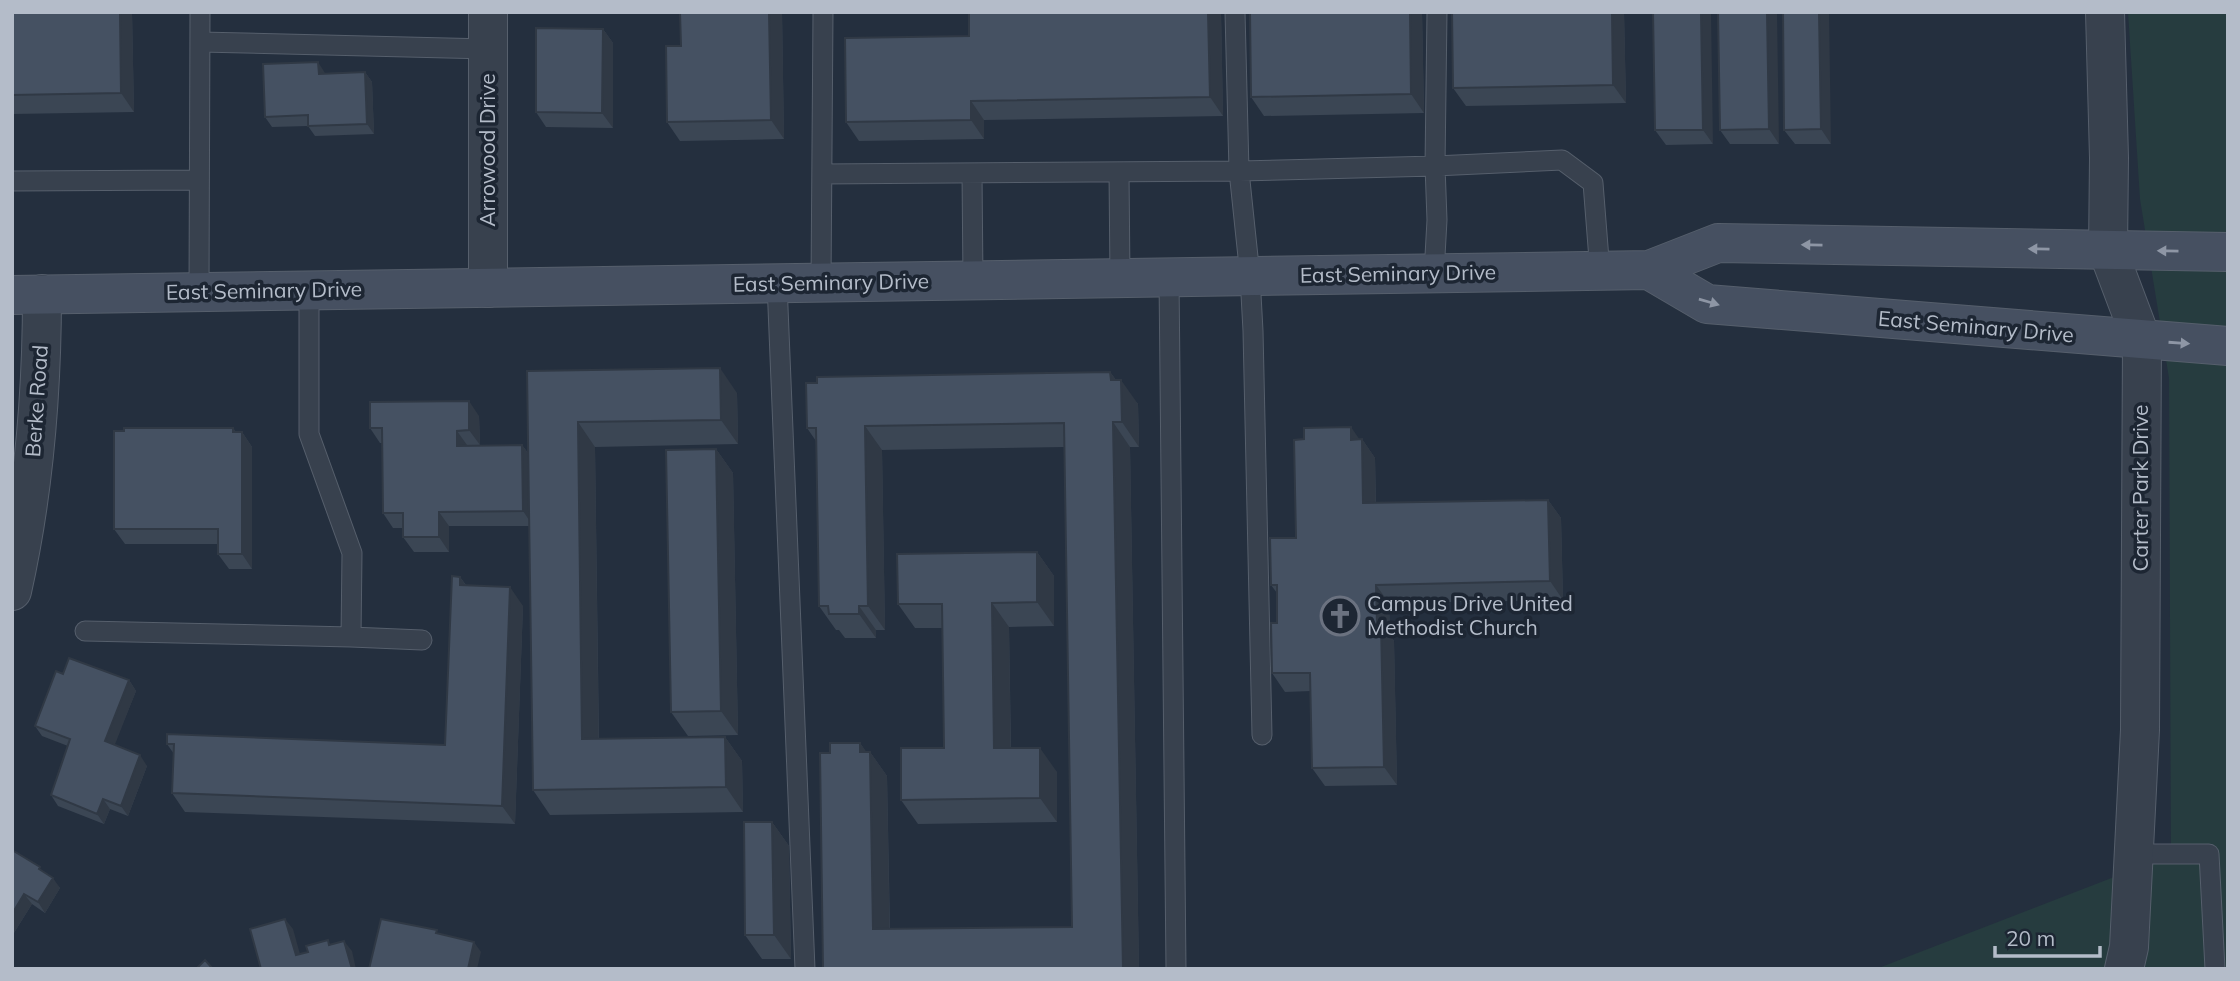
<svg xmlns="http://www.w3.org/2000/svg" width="2240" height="981" font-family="Mulish,sans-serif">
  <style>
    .green { fill: #263c3f }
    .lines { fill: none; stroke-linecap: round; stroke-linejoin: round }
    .service-casing { stroke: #565f6c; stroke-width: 21 }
    .minor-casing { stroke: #565f6c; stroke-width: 40 }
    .secondary-casing { stroke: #565f6c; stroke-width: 40 }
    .service { stroke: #38414e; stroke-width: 19 }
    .minor { stroke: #38414e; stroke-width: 38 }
    .secondary { stroke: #465061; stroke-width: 38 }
    .wall { fill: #3b4654 }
    .shaded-wall { fill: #303945 }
    .building { fill: #455162; stroke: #303945; stroke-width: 2 }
    .oneway { fill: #8e96a5 }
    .labels { text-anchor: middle; stroke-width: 7; stroke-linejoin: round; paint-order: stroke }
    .street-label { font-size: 21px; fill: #b4bcc9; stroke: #1d2633 }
    .poi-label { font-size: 21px; fill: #b4bcc9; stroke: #1d2633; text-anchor: start }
  </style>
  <rect width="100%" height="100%" fill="#242f3e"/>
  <path class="green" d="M2128,12H2228V969H1876L2171,855L2169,378L2140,199Z"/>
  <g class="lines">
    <defs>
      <path id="service" d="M1235,12L1239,171L1435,166L1437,12
        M200,42L488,49
        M1119,172L1120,278
        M972,173L973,280
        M822,174L1239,171L1250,276L1253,331L1262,735
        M12,181L198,180
        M1434,274L1437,220L1435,166L1562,160L1593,183L1600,272
        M1169,278L1176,969
        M777,283L805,969
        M821,283L823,12
        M199,292L200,12
        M85,631L351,637L352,553L309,434V290
        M351,637L422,640
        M2134,854H2209L2215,969"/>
      <path id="minor" d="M488,12V288
        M2105,12L2109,158L2108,251L2142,341L2140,730L2129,947L2124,969
        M12,591C34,493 42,394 42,294"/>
      <path id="secondary" d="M1649,270L1707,304L2228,346
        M12,295L1649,270L1718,243L2228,252"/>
    </defs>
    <use href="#service" class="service-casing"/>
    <use href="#minor" class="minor-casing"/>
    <use href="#secondary" class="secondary-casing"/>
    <use href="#service" class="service"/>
    <use href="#minor" class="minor"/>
    <use href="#secondary" class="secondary"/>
  </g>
  <path class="wall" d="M12,12H132L134,112L12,114Z
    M680,12H782L784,139L680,141L667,122L681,46Z
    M1221,12L1223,116L984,120V139L859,141L846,122L969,36Z
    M1250,12H1422L1424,113L1264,116L1251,97Z
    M1452,12H1624L1626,103L1466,106L1453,88Z
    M1653,12L1713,144L1666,145L1655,130Z
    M1718,12L1779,144H1730L1720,130Z
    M1783,12L1831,144H1795L1784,130Z
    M603,29L613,43V128L546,127L536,112Z
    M365,72L372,82L374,134L315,136L308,126L272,127L265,117L325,73Z
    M527,371L737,393L738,444L595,447L599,739L725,737L742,761L743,812L550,815L533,790L529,526H449V552H414L403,537V528H393L383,513V443H380L370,428L479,416L480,445H467H522L528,453Z
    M1110,372L1116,380L1138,404L1139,447H1130L1139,969H823L830,753L860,743L866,752H870L887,776L890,929L1072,927L1064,447L882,450L885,630H876V638H845L839,630H836L819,606L816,441L807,428Z
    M233,428L236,432H242L252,447V569H229L218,554V544H125L114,529Z
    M1359,439H1362L1375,458L1376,503L1548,500L1561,518L1563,600L1389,603L1390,635L1394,641L1397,785L1325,786L1312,768L1311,691L1285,692L1272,673L1277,623V593L1271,585L1296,538Z
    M716,449L733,473L738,735L688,736L671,712Z
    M1037,552L1054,576V626L1009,627L1011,748L1057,772V822L918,824L901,800L944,748L942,628H915L898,604Z
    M460,577L466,585L523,606L515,824L185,812L172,793L174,754L167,744L445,745Z
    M63,674L129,680L136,691L114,745L147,766L128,816L110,809L104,824L58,806L51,795L68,746L42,736L35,726Z
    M772,822L789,846L791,959H762L745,935Z
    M12,850L44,872L60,888L45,913L32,904L12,936Z"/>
  <path class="shaded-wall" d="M120,12H132L134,112L121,93Z
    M769,12H782L784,139L771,120Z
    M1208,12H1221L1223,116L1210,97Z
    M1410,12H1422L1424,113L1411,94Z
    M1612,12H1624L1626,103L1613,85Z
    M1701,12H1711L1713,144L1703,130Z
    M1767,12H1777L1779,144L1769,129Z
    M1819,12H1829L1831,144L1821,129Z
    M603,29L613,43V128L602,113Z
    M318,62L325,73L326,84L319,74Z
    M365,72L372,82L374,134L367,124Z
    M971,101L984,120V139L971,120Z
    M720,368L737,393L738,444L721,420Z
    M1110,372L1121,387V380L1138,404L1139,447L1122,422L1111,380Z
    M469,401L479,416L480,445L469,430Z
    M578,422L595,447L599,763L582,739Z
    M1113,422L1130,447L1139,969H1123Z
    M865,426L882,450L885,630L868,606Z
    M1351,427L1362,443V439L1375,458L1376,522L1363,503L1351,440Z
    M233,428L242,440V432L252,447V569L242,554Z
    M457,431L467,445L457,446Z
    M522,445L533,460V526L523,511Z
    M716,449L733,473L738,735L721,711Z
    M1548,500L1561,518L1563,600L1550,581Z
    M439,512L449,526V552L439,537Z
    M1037,552L1054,576V626L1037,602Z
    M460,577L473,596L460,585Z
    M1376,585L1389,603L1390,635L1394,641L1397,785L1384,767Z
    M510,587L523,606L515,824L502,806Z
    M992,603L1009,627L1011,772L994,748Z
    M859,606L876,630V638L859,614Z
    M129,680L136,691L112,752L105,741Z
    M725,737L742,761L743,812L726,787Z
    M860,743L870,757V752L887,776L890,954L873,929Z
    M1040,748L1057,772V822L1040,798Z
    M140,755L147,766L128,816L121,806Z
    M103,799L110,809L104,824L97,814Z
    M772,822L789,846L791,959L774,935Z
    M53,878L60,888L45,913L38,902Z
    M24,894L32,904L12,936V914Z
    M285,919L293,929L303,965L296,955Z
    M344,941L352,951L356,969H352Z
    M474,942L481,952L477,969H468Z"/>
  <path class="building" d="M12,12H120L121,93L12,95Z
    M680,12H769L771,120L667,122L666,46H681Z
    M969,12H1208L1210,97L971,101V120L846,122L845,38L969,36Z
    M1250,12H1410L1411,94L1251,97Z
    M1452,12H1612L1613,85L1453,88Z
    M1653,12H1701L1703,130H1655Z
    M1718,12H1767L1769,129L1720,130Z
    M1783,12H1819L1821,129L1784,130Z
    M536,28L603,29L602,113L536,112Z
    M318,62L319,74L365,72L367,124L308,126V115L265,117L263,64Z
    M720,368L721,420L578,422L582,739L725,737L726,787L533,790L527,371Z
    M1110,372L1111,380H1121L1122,422H1113L1123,969H823L820,753H830V743H860V752H870L873,929L1072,927L1064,423L865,426L868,606H859V614H829L828,606H819L816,428H807L806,383H817V377Z
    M469,401V430L457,431V446L522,445L523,511L439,512V537H403V513H383L382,428H370V402Z
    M1351,427V440L1362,439L1363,503L1548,500L1550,581L1376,585L1377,623H1381L1384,767L1312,768L1310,673H1272L1271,623H1277V585H1271L1270,538H1296L1294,440L1304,439V428Z
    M124,428H233V432H242V554H218V529H114V431H124Z
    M716,449L721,711L671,712L666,450Z
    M1037,552V602L992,603L994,748H1040V798L901,800V748H944L942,604H898L897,554Z
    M452,576L460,577V585L510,587L502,806L172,793L174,744H167V734L445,745Z
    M69,658L129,680L105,741L140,755L121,806L103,799L97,814L51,795L70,739L35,726L56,671L63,674Z
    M744,822H772L774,935H745Z
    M12,850L40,867L39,869L53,878L38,902L24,894L12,914Z
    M285,919L296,955L308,952L306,946L328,940L329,945L344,941L352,969H261L250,929Z
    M381,919L437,930L436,933L474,942L468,969H369Z
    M205,960L213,969H196Z"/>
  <defs><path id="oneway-solid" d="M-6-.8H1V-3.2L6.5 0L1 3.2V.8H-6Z" transform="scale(1.75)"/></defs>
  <g class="oneway">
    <use href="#oneway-solid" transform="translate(1812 245) rotate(-179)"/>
    <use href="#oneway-solid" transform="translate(2039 249) rotate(-179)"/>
    <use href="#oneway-solid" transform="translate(2168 251) rotate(-179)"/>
    <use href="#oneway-solid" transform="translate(1709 302) rotate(16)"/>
    <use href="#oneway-solid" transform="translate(2179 343) rotate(4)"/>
  </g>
  <defs>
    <symbol id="church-ring" viewBox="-11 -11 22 22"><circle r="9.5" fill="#1d2633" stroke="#6b7280" stroke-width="1.5"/><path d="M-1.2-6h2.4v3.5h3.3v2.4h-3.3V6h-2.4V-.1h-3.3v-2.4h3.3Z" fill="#6b7280"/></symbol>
  </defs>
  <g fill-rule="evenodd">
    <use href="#church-ring" x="1318" y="594" width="44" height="44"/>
  </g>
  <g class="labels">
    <g class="street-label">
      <text transform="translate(488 150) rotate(-90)" y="7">Arrowood Drive</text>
      <text transform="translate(1398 274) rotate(-1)" y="7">East Seminary Drive</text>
      <text transform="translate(831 283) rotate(-1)" y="7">East Seminary Drive</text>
      <text transform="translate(264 291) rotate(-1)" y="7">East Seminary Drive</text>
      <text transform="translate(1976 327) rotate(5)" y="7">East Seminary Drive</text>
      <text transform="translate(37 401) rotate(-86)" y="7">Berke Road</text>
      <text transform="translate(2141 488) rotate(-90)" y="7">Carter Park Drive</text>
    </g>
    <g class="poi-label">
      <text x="1367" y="611">Campus Drive United<tspan x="1367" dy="24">Methodist Church</tspan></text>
    </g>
  </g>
  <rect width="2240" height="981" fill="none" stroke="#b4bcc9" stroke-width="28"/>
  <path d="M1995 946v10h105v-10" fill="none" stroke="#b4bcc9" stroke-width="3.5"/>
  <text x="2006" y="946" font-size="21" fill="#b4bcc9" stroke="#1d2633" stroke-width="5" paint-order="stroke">20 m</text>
</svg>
